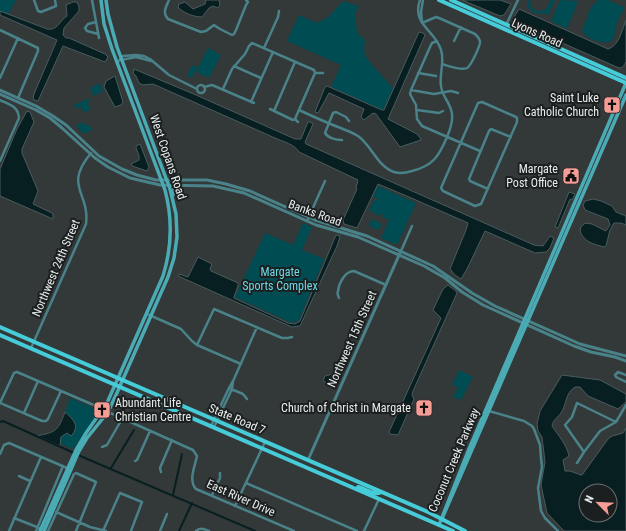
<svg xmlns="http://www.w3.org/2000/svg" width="626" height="531" font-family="'Roboto Condensed',sans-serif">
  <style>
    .green { fill: #004c53 }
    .water { fill: #071f21; stroke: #4a5c5e; fill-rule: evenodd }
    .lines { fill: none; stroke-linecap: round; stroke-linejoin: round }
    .canal { stroke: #071f21; stroke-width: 2 }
    .minor { stroke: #498288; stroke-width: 2.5 }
    .tertiary { stroke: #498288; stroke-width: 3 }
    .secondary { stroke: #4aabb5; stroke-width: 3.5 }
    .primary { stroke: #46cbd8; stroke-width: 4 }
    .labels { text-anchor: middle; stroke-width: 4; stroke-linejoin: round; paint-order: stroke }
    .street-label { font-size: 12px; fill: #e8ecec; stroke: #1c1f1f }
    .poi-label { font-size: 12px; fill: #e8ecec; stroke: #1c1f1f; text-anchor: end }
    .park-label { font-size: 12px; fill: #6adce8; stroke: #1c1f1f }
  </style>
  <rect width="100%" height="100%" fill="#333839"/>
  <path class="green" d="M0,0H16L8,14L0,11Z
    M527,0H530C530,10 538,14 546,9L551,0H555L548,16L545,13C535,16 527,11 527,0Z
    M560,0L578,1L567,29L551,21Z
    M598,0H608L623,7L624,9C622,13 619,17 618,20C613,34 618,47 597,41C591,39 584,36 582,31L591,7Z
    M343,1L359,6L355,14L357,33L365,40L364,48L365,56L373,66L393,88L383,110L331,87L341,65L287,41L299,15L317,23L328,17Z
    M208,48L221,55L209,78L196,72Z
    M192,65L197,67L192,78L187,76Z
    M100,83L103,91L94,96L90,88Z
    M90,98L88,104L91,109L84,113L81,107L78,108L75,107L74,105Z
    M81,123L88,125L93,129L87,133H82L76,125Z
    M378,186L416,203L397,245L381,238L389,220L382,217L384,213L379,216L369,210L374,200H380L373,197Z
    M371,219L382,224L379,230L369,226Z
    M303,223L312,227L302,250L324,259L299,320L292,323L235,297L265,233L293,245Z
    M459,370L473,377L461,400L453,397L458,387L452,385Z
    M70,398L101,411L73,449L61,444V437L67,433L71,436V417L65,412Z"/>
  <path class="water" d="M206,0H219L220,5L218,8L213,6L209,8L202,17C194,17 183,13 178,7L179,4L185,2L193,9L205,4Z
    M462,0H500L511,4L504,15L500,16Z
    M73,2H77L79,7V11L64,28L63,35L66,38H69L105,54L108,57L105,62L63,46L38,101H37L33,99L34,94L57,40L0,15V11L47,29C58,31 59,21 67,16L66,5Z
    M519,9L608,49C619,46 622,30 626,20V62C624,65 623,68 619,68L517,23L513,19Z
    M419,32L423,33L425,35L388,119L417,134L421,139V140L400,147L376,114L373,113L364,120L361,117L364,109L329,93L318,113L315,112L325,87L327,86L382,110H384Z
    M134,69L196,95L295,139H301L308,122H310L313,124L305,142L306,144L534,245L543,246L550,236L554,238L550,248L546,252L535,253L485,231L467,269L461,279L455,275L450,269L466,230L468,223L409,197L378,184L357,228L344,224L343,220L357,189L356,188L358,180L299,152C294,144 284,142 275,138L153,84L143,85L139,83L136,76L133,73Z
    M115,76L123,102L121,105L115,107L104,87L106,81Z
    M27,111L30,112L34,122L22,149V153L38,191L33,204L52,213L53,214V219L0,196V169L17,129Z
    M140,144L149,167L147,171L132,166L131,164L139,160C140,154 136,151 136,146Z
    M569,192L575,194L572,200L570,199L558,228L555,227Z
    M593,199L601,201L612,206L616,212L626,216V225L621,223H614L610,230L606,246L604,247C593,244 584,242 580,231L581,227L585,223L592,224L606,231L610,225L608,219L585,210L583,205L585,201Z
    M336,235L340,236V237L337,246L300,326L292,327L178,276L179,274L188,277L198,257L212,264L210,269L211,271L238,283V286L234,297V298L288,323L295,324L300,321Z
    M448,285L456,291L457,293L413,391L412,395L414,399L398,435L390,434L389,432L441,318L433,310L443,289Z
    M335,368L341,371L335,384L334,386L323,381L325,376L333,374Z
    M562,375L600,380L626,394V402L618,409L588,396L580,387H575C565,393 567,404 561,413C558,417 553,420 552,426C558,435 567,445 569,456L563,460L565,471H570L581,475H582L608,439L612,436L623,433L626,428V531H564L547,513L541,485L545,462L542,437L538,431L537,424L540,411ZM586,491H610V515H586Z
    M65,412C74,420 80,426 71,436L67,433L61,437L60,446L37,436C56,432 58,431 65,412Z"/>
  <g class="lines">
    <path class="canal" d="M0,422L3,421L74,453
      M78,455L255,531
      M111,468L134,430
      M173,495L182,454
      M179,531L192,503"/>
    <path class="minor" d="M34,0L38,11L41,12L56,6L55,0
      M92,0L99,38
      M169,0C166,7 162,13 168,19L201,32L206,31L214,25L220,29L232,35L234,34L236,30L246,5L248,2L246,0
      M96,22L88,24L85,28L87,31L98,34
      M422,22L421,12L423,0
      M422,23L436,17L439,18L475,34C477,36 480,39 480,42C480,46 471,66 467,68C461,71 449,66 442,64
      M506,25L518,0
      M0,30L38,48V51L18,98
      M437,41L432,43L430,47L411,90L410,94L416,105L417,119L422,126L480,151
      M454,41L461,27
      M264,48L278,17L279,11
      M121,60L136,57L151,61
      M117,63L123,56L136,55L144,56L150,59L169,75L197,89
      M234,66L261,78
      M418,73L436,76
      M0,78L18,38
      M197 89a4 4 0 1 1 8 0a4 4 0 1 1-8 0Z
      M204,87L212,85L254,103
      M223,89L232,69L245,54L249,46L252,43L314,70L315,73H323
      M411,90L434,94L451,91L458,93
      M0,100C10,105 18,106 19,118L0,161
      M251,102L273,52
      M482,102L516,117L517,118V122L481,204L475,206L443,191L441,188L478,103Z
      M270,109L293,120L295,119L298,122
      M299,110C312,116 325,122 338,127C345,130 352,132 358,136C372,146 377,166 394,172C400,174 406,173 412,171C433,166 439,156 447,137C450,130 453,122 452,114C451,103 442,97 441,86C439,74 445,62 441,50C436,31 411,24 420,0
      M417,110L439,113L443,111
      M274,111L295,62
      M295,119L315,73
      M342,140C336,140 328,138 325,133L333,113L336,112L346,117L349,121
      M488,189L470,181L469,179L489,131L491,129L511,137
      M307,221L325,181
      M401,251L412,226
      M339,298C338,296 337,293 338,291C339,283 345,271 354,271L386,285
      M147,314L181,329L192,341L197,345L241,364
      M197,345L214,309L282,338H288L292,337
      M31,348L86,224C90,192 63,187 91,153
      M626,375L618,372L615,375L616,377L626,382
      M231,389L243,394L247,399
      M0,403L14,373L17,372L103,409
      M0,403L42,421H46L48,419L61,391
      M489,411L524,421L532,426L534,429L540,445L541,458L542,467L538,488L541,511L545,518L558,531
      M108,412L193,450L197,456C195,466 188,481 196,489L294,531
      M24,413L38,381
      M211,426L229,388L234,379L257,327
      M214,427L232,389L233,382
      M102,447L107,445L122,419
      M584,452L600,431L616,422L626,405
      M0,454L4,445L9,443L67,468
      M135,461L137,460L150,431
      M577,463L584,452L565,425L572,417L577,403L616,422
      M161,472L160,468L172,440
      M19,476L30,481
      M246,483L357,531
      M212,495L220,478V473
      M235,506L265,442
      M56,512L90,527L106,531
      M14,518L42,529
      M9,531L41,457
      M36,531L63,466
      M48,531L74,474L76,473L96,482L76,531
      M103,531L120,493L142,502L131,531
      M160,531L167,514
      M196,531C200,527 204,529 209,531
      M364,531L379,499"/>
    <path class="tertiary" d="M0,90L36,106L53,116L66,125L99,156L122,169L137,175L156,180H207L226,184L250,191L315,220L367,236L433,266L472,293L495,306L580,344L626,356
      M0,94L36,110L50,118L62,128L95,158L108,167L130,178L160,185L213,186L244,193L316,225L358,237L424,266L445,278L462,292L483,305L574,346L591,352L615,357L626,361
      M308,460L400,253"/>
    <path class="secondary" d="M173,195L174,189L178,185
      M441,521L626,95
      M439,525L469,449L626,83
      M40,531L76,450L86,433L107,403L163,276C172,247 173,220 165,190L112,49L104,24L101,0
      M44,531L79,451L87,438L108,412L116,395L168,277L174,258L177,237L176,214L170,189L117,47L108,14L106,0"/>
    <path class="primary" d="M439,0L626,83
      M451,0L626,78
      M0,327L428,512L465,531
      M0,335L453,531
      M358,487C366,489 374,496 382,492"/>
  </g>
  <defs>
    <symbol id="church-square" viewBox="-11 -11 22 22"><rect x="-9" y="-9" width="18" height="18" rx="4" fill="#f59c95" stroke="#1c1f1f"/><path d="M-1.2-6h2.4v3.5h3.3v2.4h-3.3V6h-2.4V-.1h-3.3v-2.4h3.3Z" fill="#111"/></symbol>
    <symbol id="civic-square" viewBox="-11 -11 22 22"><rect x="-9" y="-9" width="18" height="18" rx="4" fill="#f59c95" stroke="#1c1f1f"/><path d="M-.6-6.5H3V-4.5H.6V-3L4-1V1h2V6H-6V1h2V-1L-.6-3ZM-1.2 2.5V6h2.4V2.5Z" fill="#111"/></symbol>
  </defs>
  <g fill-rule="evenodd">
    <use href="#church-square" x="602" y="95" width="20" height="20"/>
    <use href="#civic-square" x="561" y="166" width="20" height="20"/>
    <use href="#church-square" x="414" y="398" width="20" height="20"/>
    <use href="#church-square" x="92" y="400" width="20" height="20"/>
  </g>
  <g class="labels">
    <g class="street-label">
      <text transform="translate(537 33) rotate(24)" y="4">Lyons Road</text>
      <text transform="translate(168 157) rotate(71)" y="4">West Copans Road</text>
      <text transform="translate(315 213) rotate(20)" y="4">Banks Road</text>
      <text transform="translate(56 268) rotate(-67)" y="4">Northwest 24th Street</text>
      <text transform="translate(352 339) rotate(-66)" y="4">Northwest 15th Street</text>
      <text transform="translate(237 419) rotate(23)" y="4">State Road 7</text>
      <text transform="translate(454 460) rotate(-67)" y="4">Coconut Creek Parkway</text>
      <text transform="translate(241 498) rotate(24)" y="4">East River Drive</text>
    </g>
    <g class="poi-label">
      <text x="599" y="102">Saint Luke<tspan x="599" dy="14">Catholic Church</tspan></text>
      <text x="558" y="173">Margate<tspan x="558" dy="14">Post Office</tspan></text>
      <text x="115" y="407" text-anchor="start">Abundant Life<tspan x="115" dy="14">Christian Centre</tspan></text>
      <text x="411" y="412">Church of Christ in Margate</text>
    </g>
    <g class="park-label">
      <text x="280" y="276">Margate<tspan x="280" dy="14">Sports Complex</tspan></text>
    </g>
  </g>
  <g transform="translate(598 503) rotate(294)"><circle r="19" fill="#1c1f1f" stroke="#6e7171"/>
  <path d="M0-3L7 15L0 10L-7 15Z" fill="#f59c95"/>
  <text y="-6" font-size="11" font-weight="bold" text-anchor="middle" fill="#e8ecec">N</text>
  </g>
</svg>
